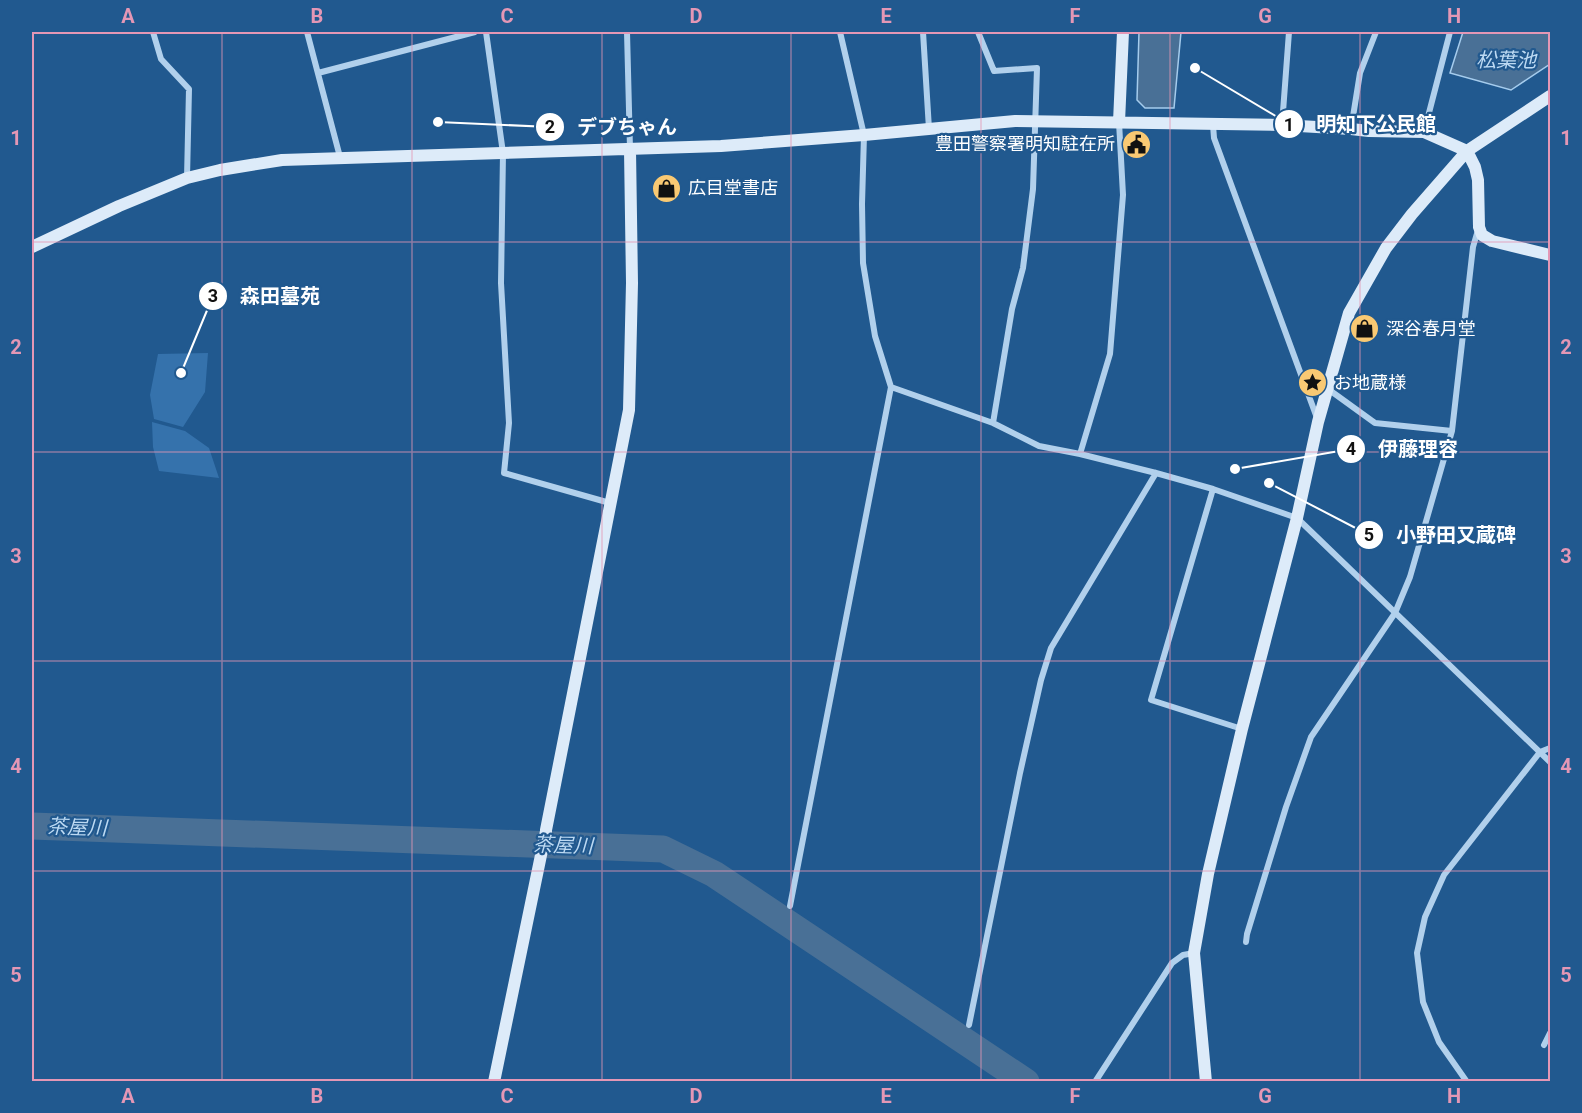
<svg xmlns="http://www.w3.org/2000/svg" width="1582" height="1113" font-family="Roboto,'Noto Sans JP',sans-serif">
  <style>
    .green { fill: #3572ac }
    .water { fill: #497096; stroke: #a5cced; stroke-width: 1.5 }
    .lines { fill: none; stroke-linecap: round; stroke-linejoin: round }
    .river { stroke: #497096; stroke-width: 27 }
    .street { stroke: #b1d0ec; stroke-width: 6 }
    .secondary { stroke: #ddebf9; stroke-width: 12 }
    .grid { fill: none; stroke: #e497b5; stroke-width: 1.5; stroke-opacity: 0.55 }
    .labels { text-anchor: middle; stroke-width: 4.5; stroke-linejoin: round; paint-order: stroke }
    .poi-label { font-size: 18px; fill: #fff; stroke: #21598f; text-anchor: start }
    .water-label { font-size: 20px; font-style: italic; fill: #bddaf3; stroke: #21598f }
    .leader { fill: none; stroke: #fff; stroke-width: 2 }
    .callout-dot { fill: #fff; stroke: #21598f; stroke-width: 2 }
    .mark-label { font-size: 18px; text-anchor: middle; font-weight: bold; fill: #111 }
    .callout-label { font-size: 20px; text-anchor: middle; font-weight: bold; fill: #fff; stroke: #21598f; stroke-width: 4.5; stroke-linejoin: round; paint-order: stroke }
    .neatline { fill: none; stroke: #e497b5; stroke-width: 2 }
    .grid-label { font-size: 20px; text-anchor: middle; font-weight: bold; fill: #e497b5 }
  </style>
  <rect width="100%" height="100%" fill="#21598f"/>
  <path class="green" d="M208,353L205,392L183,427L154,419L150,395L158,354Z
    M152,422L185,431L209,448L219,478L159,471L153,447Z"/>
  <path class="water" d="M1139,32H1181L1174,108H1145L1137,100Z
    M1463,32H1550V64L1511,90L1450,73Z"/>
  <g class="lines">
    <path class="river" d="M32,826L663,849L714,874L1026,1082"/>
    <path class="street" d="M153,32L161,59L189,89L187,178
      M307,32L340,157
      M486,32L503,153L501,283L509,423L504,473L610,503
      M627,32L630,149
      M923,32L929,129
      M978,32L994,71L1037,68L1033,189L1023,268L1012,309L993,423
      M318,73L475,32
      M1213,125L1214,138L1317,418
      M1282,125L1289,32
      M1351,129L1360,73L1376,32
      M1424,132L1450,32
      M891,387L993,423L1039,446L1080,454L1156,473L1213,489L1297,518L1550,762
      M1328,389L1375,423L1452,431
      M1080,454L1110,354L1123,195L1119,122
      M1213,489L1151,700L1242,729
      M790,906L891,387L875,336L863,263L862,204L864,135L840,32
      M1246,942L1247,934L1286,807L1311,737L1395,613L1410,577L1452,431L1473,247L1478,230
      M969,1025L1020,773L1041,680L1051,648L1156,473
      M1544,1045L1550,1033
      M1095,1082L1172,963L1183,955L1194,953
      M1467,1082L1439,1042L1423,1002L1417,953L1425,917L1444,875L1540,752L1550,748"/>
    <path class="secondary" d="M1119,122L1123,32
      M32,247L119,206L187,178L220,170L282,160L721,146L864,135L1015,121L1282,125L1351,129L1369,131L1424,132L1467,151L1475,167L1478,180L1479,227L1482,235L1492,241L1550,255
      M546,830L629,410L632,283L630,150
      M494,1082L546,831
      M1206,1082L1194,953L1208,874L1242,729L1297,518L1318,422L1349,313L1386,248L1412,214L1467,151L1550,96"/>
  </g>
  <path class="grid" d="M222,32V1082M412,32V1082M602,32V1082M791,32V1082M981,32V1082M1170,32V1082M1360,32V1082M32,242H1550M32,452H1550M32,661H1550M32,871H1550"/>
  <defs>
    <symbol id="civic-disc" viewBox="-11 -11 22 22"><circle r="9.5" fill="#f9c973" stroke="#21598f"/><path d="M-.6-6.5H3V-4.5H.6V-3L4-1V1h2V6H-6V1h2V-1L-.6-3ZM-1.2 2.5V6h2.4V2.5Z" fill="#111"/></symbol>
    <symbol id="shop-disc" viewBox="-11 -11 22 22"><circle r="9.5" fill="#f9c973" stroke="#21598f"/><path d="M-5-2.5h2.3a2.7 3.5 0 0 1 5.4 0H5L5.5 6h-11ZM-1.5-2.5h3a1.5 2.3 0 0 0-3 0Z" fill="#111"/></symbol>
    <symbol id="sight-disc" viewBox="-11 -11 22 22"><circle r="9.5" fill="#f9c973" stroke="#21598f"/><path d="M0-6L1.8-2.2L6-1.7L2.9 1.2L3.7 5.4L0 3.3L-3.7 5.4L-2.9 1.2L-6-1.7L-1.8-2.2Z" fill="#111"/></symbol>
  </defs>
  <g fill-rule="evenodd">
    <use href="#civic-disc" x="1120" y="128" width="33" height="33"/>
    <use href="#shop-disc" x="650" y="172" width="33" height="33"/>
    <use href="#shop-disc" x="1348" y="312" width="33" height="33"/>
    <use href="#sight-disc" x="1296" y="366" width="33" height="33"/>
  </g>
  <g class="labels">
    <g class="poi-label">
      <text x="1115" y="150" text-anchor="end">豊田警察署明知駐在所</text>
      <text x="688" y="194">広目堂書店</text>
      <text x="1386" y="335">深谷春月堂</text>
      <text x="1334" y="389">お地蔵様</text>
    </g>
    <g class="water-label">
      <text x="1506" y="67">松葉池</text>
      <text transform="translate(77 827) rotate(2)" y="7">茶屋川</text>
      <text transform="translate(563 845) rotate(2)" y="7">茶屋川</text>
    </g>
  </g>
  <path class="leader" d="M1195 68L1289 124M438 122L550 127M181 373L213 296M1235 469L1351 449M1269 483L1369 535"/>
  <g class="callout-dot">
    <circle cx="1195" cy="68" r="6"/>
    <circle cx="438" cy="122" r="6"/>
    <circle cx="181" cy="373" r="6"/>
    <circle cx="1235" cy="469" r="6"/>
    <circle cx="1269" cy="483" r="6"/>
    <circle cx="1289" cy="124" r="15"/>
    <circle cx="550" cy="127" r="15"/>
    <circle cx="213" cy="296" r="15"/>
    <circle cx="1351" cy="449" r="15"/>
    <circle cx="1369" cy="535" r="15"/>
  </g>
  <g class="mark-label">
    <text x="1289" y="131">1</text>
    <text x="550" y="133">2</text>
    <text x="213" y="302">3</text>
    <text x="1351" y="455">4</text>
    <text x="1369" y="541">5</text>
  </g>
  <g class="callout-label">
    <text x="1376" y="131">明知下公民館</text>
    <text x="627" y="134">デブちゃん</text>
    <text x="280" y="303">森田墓苑</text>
    <text x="1418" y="456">伊藤理容</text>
    <text x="1456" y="542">小野田又蔵碑</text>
  </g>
  <rect width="1582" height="1113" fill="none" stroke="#21598f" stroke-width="66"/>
  <rect x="33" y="33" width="1516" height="1047" class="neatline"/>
  <g class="grid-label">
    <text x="128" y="23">A</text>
    <text x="317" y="23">B</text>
    <text x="507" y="23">C</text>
    <text x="696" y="23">D</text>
    <text x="886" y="23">E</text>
    <text x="1075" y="23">F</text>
    <text x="1265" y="23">G</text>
    <text x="1454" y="23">H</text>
    <text x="16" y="145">1</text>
    <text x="1566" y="145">1</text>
    <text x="16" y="354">2</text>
    <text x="1566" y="354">2</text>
    <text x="16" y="563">3</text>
    <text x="1566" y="563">3</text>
    <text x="16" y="773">4</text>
    <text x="1566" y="773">4</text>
    <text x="16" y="982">5</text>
    <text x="1566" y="982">5</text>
    <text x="128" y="1103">A</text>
    <text x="317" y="1103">B</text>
    <text x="507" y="1103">C</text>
    <text x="696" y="1103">D</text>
    <text x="886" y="1103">E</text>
    <text x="1075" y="1103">F</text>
    <text x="1265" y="1103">G</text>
    <text x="1454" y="1103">H</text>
  </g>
</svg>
